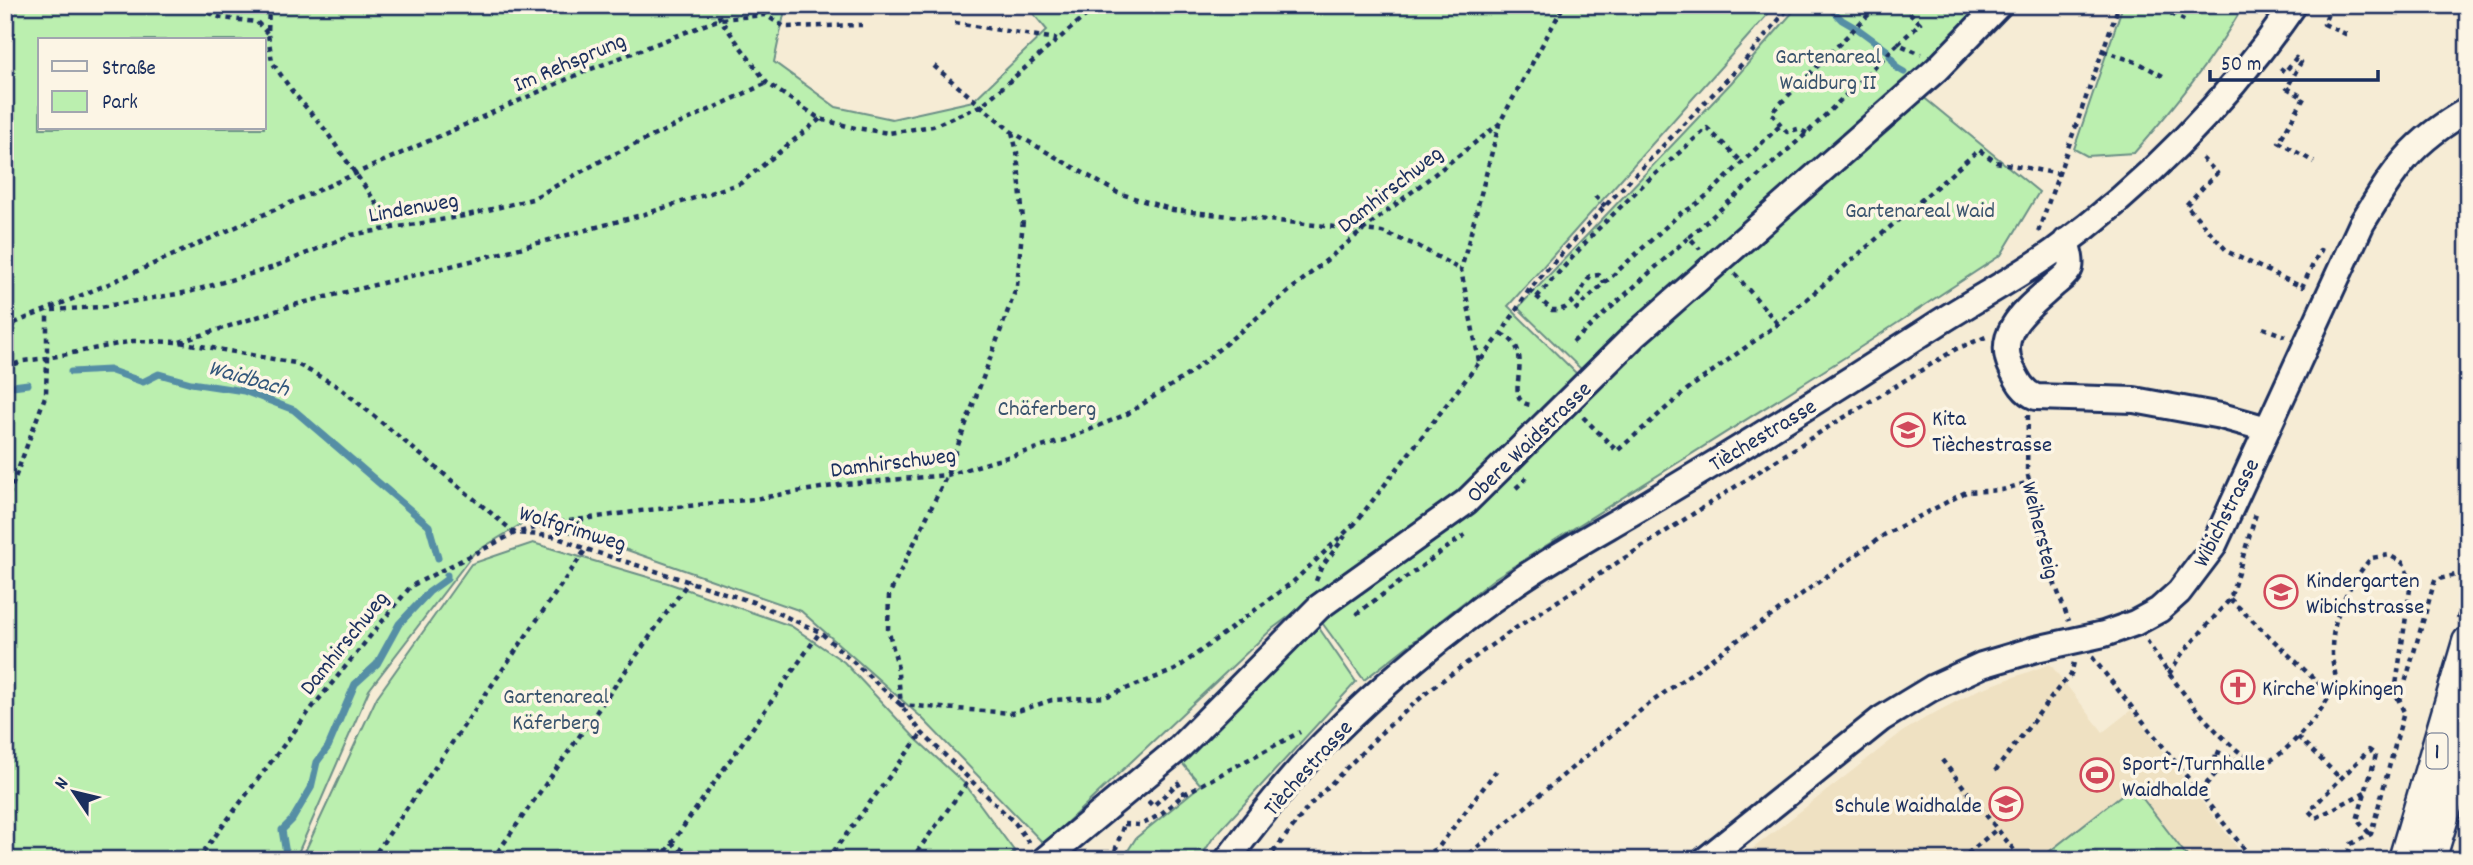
<svg xmlns="http://www.w3.org/2000/svg" width="2473" height="865" font-family="Dekko,sans-serif">
  <style>
    .built { fill: #efe1c2 }
    .green { fill: #bbefaf; stroke: #6b8f86; stroke-width: 2; fill-rule: evenodd }
    .lines { fill: none; stroke-linecap: round; stroke-linejoin: round }
    .stream { stroke: #558ea5; stroke-width: 7 }
    .minor-casing { stroke: #1b2f5e; stroke-width: 30 }
    .major-casing { stroke: #1b2f5e; stroke-width: 35 }
    .path { stroke: #1b2f5e; stroke-width: 4.5; stroke-dasharray: 5 5; stroke-linecap: butt }
    .minor { stroke: #fcf5e5; stroke-width: 24 }
    .major { stroke: #fcf5e5; stroke-width: 30 }
    .labels { text-anchor: middle; stroke-width: 7; stroke-linejoin: round; paint-order: stroke }
    .shield { fill: #fcf5e5; stroke: #5e6a86; stroke-width: 2 }
    .shield-label { font-size: 21px; font-weight: bold; fill: #1b2f5e }
    .park-label { font-size: 23px; fill: #3b556e; stroke: #fcf5e5 }
    .street-label { font-size: 23px; fill: #1b2f5e; stroke: #fcf5e5 }
    .poi-label { font-size: 23px; fill: #1b2f5e; stroke: #fcf5e5; text-anchor: start }
    .water-label { font-size: 24px; font-style: italic; fill: #33577c; stroke: #fcf5e5 }
  </style>
  <rect width="100%" height="100%" fill="#f6ecd5"/>
  <filter id="ink" filterUnits="userSpaceOnUse"><feTurbulence type="fractalNoise" baseFrequency=".0143" numOctaves="2"/><feDisplacementMap in="SourceGraphic" scale="14" xChannelSelector="R" yChannelSelector="G"/><feConvolveMatrix kernelMatrix="1 2 1 2 8 2 1 2 1" color-interpolation-filters="sRGB"/></filter>
  <g filter="url(#ink)">
    <path class="built" d="M2050,664L2103,732L2131,710L2247,860H1738L1902,732L1927,717L1978,690Z"/>
    <path class="green" d="M5,5H786L774,62L836,107L892,119L973,101L1047,30L1026,5H1776L1508,306L1577,374L1478,476L1272,629L1044,844L921,717L801,611L627,550L528,520L474,553L369,690L295,860H5ZM40,40H264V128H40Z
      M1799,5H1983L1905,81L1584,372L1518,308L1731,83Z
      M2123,5H2244C2213,59 2175,106 2134,153L2087,156L2074,149Z
      M1922,96L2039,192L2001,255L1847,356L1495,578L1364,680L1320,620L1585,394Z
      M533,543L668,583L791,626L844,662L916,739L965,784L1015,852L1004,860H301L377,697L471,564Z
      M1317,625L1356,682L1213,838L1199,860H1122L1136,838L1201,785L1182,763Z
      M2133,786L2190,860H2049L2045,855Z"/>
    <g class="lines">
      <path class="stream" d="M1827,5L1842,20L1854,27
        M1858,29L1888,51
        M1890,56L1897,68L1904,72
        M71,372L109,370L143,382L159,374L191,383L244,391L294,410L429,526L438,558
        M5,387L28,384
        M287,860L282,830L292,820L311,788L317,762L328,747L355,684L377,664L399,624L429,592L447,579V575"/>
      <defs>
        <path id="minor" d="M2066,241C2068,249 2072,260 2070,268C2068,274 2060,280 2055,284C2030,307 1993,331 2012,369C2018,381 2023,392 2036,397L2134,400L2221,416L2267,429
          M1044,860L1178,749L1319,607L1466,502L1635,335L1937,69L1999,5
          M1227,860C1256,822 1291,776 1324,743C1383,684 1448,630 1516,583C1559,553 1607,528 1652,501C1746,445 1838,388 1929,329C1970,302 2013,280 2053,252C2147,184 2228,100 2294,5
          M1705,860L1881,719L1932,688L1982,665L2036,649L2104,634L2135,623L2159,610L2179,592L2213,547L2362,223C2395,169 2411,142 2468,110"/>
        <path id="major" d="M2404,860L2468,642
          M2430,860L2468,735"/>
      </defs>
      <use href="#minor" class="minor-casing"/>
      <use href="#major" class="major-casing"/>
      <path class="path" d="M190,5L222,18L257,22L267,33
        M269,5L268,34L272,62L292,91L323,127L393,227
        M716,5L720,19L767,83L820,119L855,128L889,133L933,126L982,105L1098,5
        M1915,5L1909,12L1920,23L1898,44L1921,54
        M2153,5L2186,21
        M2331,5L2324,24L2350,36
        M765,15L767,5
        M955,23L1057,39
        M2103,51L2139,63L2163,76
        M934,66L1012,132L1118,193L1173,210L1382,232L1418,246L1461,270
        M2280,68L2285,72L2296,58L2301,62L2287,88L2304,98L2279,142L2314,162
        M1012,132L1017,152L1023,220L1017,286L947,475L889,595L888,629L897,663L901,705L1012,713L1052,700L1105,697L1175,670L1294,581L1353,525
        M1807,133L1798,129L1787,132L1771,113L1878,5
        M2202,158L2217,173L2186,205L2228,252L2302,287L2320,250L2324,252
        M1595,196L1605,206
        M2464,196L2468,202
        M2038,232L2119,5
        M1689,237L1807,133L1898,44
        M1735,274L1778,324
        M1529,290L1552,310H1559L1565,308L1577,298L1590,276L1599,275L1605,283
        M1537,297L1594,233L1645,183L1707,128L1742,162
        M52,310L100,307L189,292L271,268L351,235L464,216L532,199L608,157L767,83
        M1575,310L1682,212C1698,210 1764,139 1781,125
        M5,327L106,285L581,73L720,19L765,15L785,27L862,25
        M2263,328L2285,336
        M1501,334C1542,351 1497,402 1532,405
        M180,342L294,305L479,259L645,214L741,183L820,119
        M1573,342L1689,237L1700,249
        M1479,361L1461,270L1499,125
        M5,368L23,361L47,358V311
        M2028,415L2027,471L2046,561L2069,621
        M1583,417L1617,451L1688,389L1778,324L1979,150L1996,162L2059,174
        M1516,488L1530,475
        M5,505L46,394L47,358L133,341L179,342L295,363L339,387L515,533L553,536L586,549L753,602L820,632L901,705L922,733L1015,823L1029,843
        M1353,526L1501,334L1529,290L1605,206L1742,64L1791,5
        M1316,581L1321,568L1345,536
        M2230,599L2330,694
        M1356,614L1466,534
        M2458,619L2468,579
        M2147,641C2176,686 2211,733 2255,764C2260,763 2267,762 2271,760C2289,751 2332,702 2335,682C2337,674 2332,664 2332,655C2331,617 2347,587 2371,558L2389,555L2403,563L2411,582L2395,692L2404,712L2371,834L2351,844L2346,860
        M2092,657L2253,860
        M2169,674L2181,655L2230,599L2256,514L2253,512
        M2400,700L2435,580L2468,572
        M2298,737L2340,778
        M1942,760L2022,860
        M1995,771L2060,686L2071,675L2074,662
        M2199,792L2218,771L2215,751L2237,760L2245,758
        M2365,792L2316,818L2309,811L2369,750L2376,755L2357,820L2370,834
        M1148,801L1153,806L1178,783L1184,794
        M1124,824L1140,825L1149,821L1162,813L1184,794L1300,732
        M671,843L700,860
        M197,860L311,709L411,586L515,533L555,523L640,511L754,499L845,484L947,475L1065,440L1127,414L1189,374L1363,230L1499,124L1564,5
        M371,860L586,549
        M492,860L689,581
        M660,860L820,632
        M827,860L922,733
        M911,860L970,779
        M1112,860L1124,824
        M1267,860L1309,806L1382,732L1432,688L1511,631L1822,431L1956,349L1986,337
        M1413,860L1438,848L1496,771
        M1462,860L1646,706L1884,535L1966,492L2002,490L2029,482
        M1960,860L1997,829"/>
      <use href="#minor" class="minor"/>
      <use href="#major" class="major"/>
    </g>
  </g>
  <defs>
    <symbol id="school-ring" viewBox="-11 -11 22 22"><circle r="9.5" fill="#fcf5e5" stroke="#d1495b" stroke-width="1.5"/><path d="M0-5L7-2L0 1L-7-2ZM-4 1L0 2.5L4 1V4Q0 6-4 4Z" fill="#d1495b"/></symbol>
    <symbol id="church-ring" viewBox="-11 -11 22 22"><circle r="9.5" fill="#fcf5e5" stroke="#d1495b" stroke-width="1.5"/><path d="M-1.2-6h2.4v3.5h3.3v2.4h-3.3V6h-2.4V-.1h-3.3v-2.4h3.3Z" fill="#d1495b"/></symbol>
    <symbol id="stadium-ring" viewBox="-11 -11 22 22"><circle r="9.5" fill="#fcf5e5" stroke="#d1495b" stroke-width="1.5"/><path d="M0-5a6.5 5 0 1 0 0 10a6.5 5 0 1 0 0-10ZM-3.5-1.8h7v3.6h-7Z" fill="#d1495b"/></symbol>
  </defs>
  <g fill-rule="evenodd">
    <use href="#school-ring" x="1889" y="411" width="38" height="38"/>
    <use href="#school-ring" x="2262" y="573" width="38" height="38"/>
    <use href="#church-ring" x="2219" y="668" width="38" height="38"/>
    <use href="#stadium-ring" x="2078" y="756" width="38" height="38"/>
    <use href="#school-ring" x="1987" y="785" width="38" height="38"/>
  </g>
  <g class="labels">
    <rect class="shield" x="2426.5" y="733.5" width="21" height="35" rx="5"/>
    <g class="shield-label">
      <text x="2437" y="758">1</text>
    </g>
    <g class="park-label">
      <text x="1828" y="63">Gartenareal<tspan x="1828" dy="26">Waidburg II</tspan></text>
      <text x="1920" y="217">Gartenareal Waid</text>
      <text x="1047" y="415">Chäferberg</text>
      <text x="556" y="703">Gartenareal<tspan x="556" dy="26">Käferberg</tspan></text>
    </g>
    <g class="street-label">
      <text transform="translate(569 61) rotate(-23)" y="8">Im Rehsprung</text>
      <text transform="translate(1389 188) rotate(-38)" y="8">Damhirschweg</text>
      <text transform="translate(413 206) rotate(-10)" y="8">Lindenweg</text>
      <text transform="translate(1762 434) rotate(-31)" y="8">Tièchestrasse</text>
      <text transform="translate(1528 441) rotate(-44)" y="8">Obere Waidstrasse</text>
      <text transform="translate(893 461) rotate(-7)" y="8">Damhirschweg</text>
      <text transform="translate(2225 512) rotate(-63)" y="8">Wibichstrasse</text>
      <text transform="translate(573 527) rotate(17)" y="8">Wolfgrimweg</text>
      <text transform="translate(2042 530) rotate(76)" y="8">Weihersteig</text>
      <text transform="translate(343 642) rotate(-51)" y="8">Damhirschweg</text>
      <text transform="translate(1307 767) rotate(-48)" y="8">Tièchestrasse</text>
    </g>
    <g class="poi-label">
      <text x="1932" y="425">Kita<tspan x="1932" dy="26">Tièchestrasse</tspan></text>
      <text x="2306" y="587">Kindergarten<tspan x="2306" dy="26">Wibichstrasse</tspan></text>
      <text x="2262" y="695">Kirche Wipkingen</text>
      <text x="2122" y="770">Sport-/Turnhalle<tspan x="2122" dy="26">Waidhalde</tspan></text>
      <text x="1982" y="812" text-anchor="end">Schule Waidhalde</text>
    </g>
    <g class="water-label">
      <text transform="translate(249 377) rotate(16)" y="8">Waidbach</text>
    </g>
  </g>
  <rect width="2473" height="865" fill="none" stroke="#fcf5e5" stroke-width="28"/>
  <rect x="14" y="14" width="2445" height="837" fill="none" stroke="#1b2f5e" stroke-width="2.5" filter="url(#ink)"/>
  <rect x="38" y="38" width="228" height="91" fill="#fcf5e5" stroke="#a2a6af" stroke-width="2"/>
  <rect x="52" y="61" width="35" height="10" fill="#fcf5e5" stroke="#a2a6af" stroke-width="2"/>
  <text x="102" y="74" font-size="21" fill="#1b2f5e">Straße</text>
  <rect x="52" y="91" width="35" height="21" fill="#bbefaf" stroke="#a2a6af" stroke-width="2"/>
  <text x="102" y="108" font-size="21" fill="#1b2f5e">Park</text>
  <g transform="translate(74 792) rotate(305)" stroke="#fcf5e5" stroke-width="5" paint-order="stroke">
  <path d="M0-5L12 26L0 18L-12 26Z" fill="#1b2f5e"/>
  <text y="-10" font-size="19" font-weight="bold" text-anchor="middle" fill="#1b2f5e">N</text>
  </g>
  <path d="M2210 70v10h168v-10" fill="none" stroke="#1b2f5e" stroke-width="3.5"/>
  <text x="2221" y="70" font-size="21" fill="#1b2f5e" stroke="#fcf5e5" stroke-width="5" paint-order="stroke">50 m</text>
</svg>
